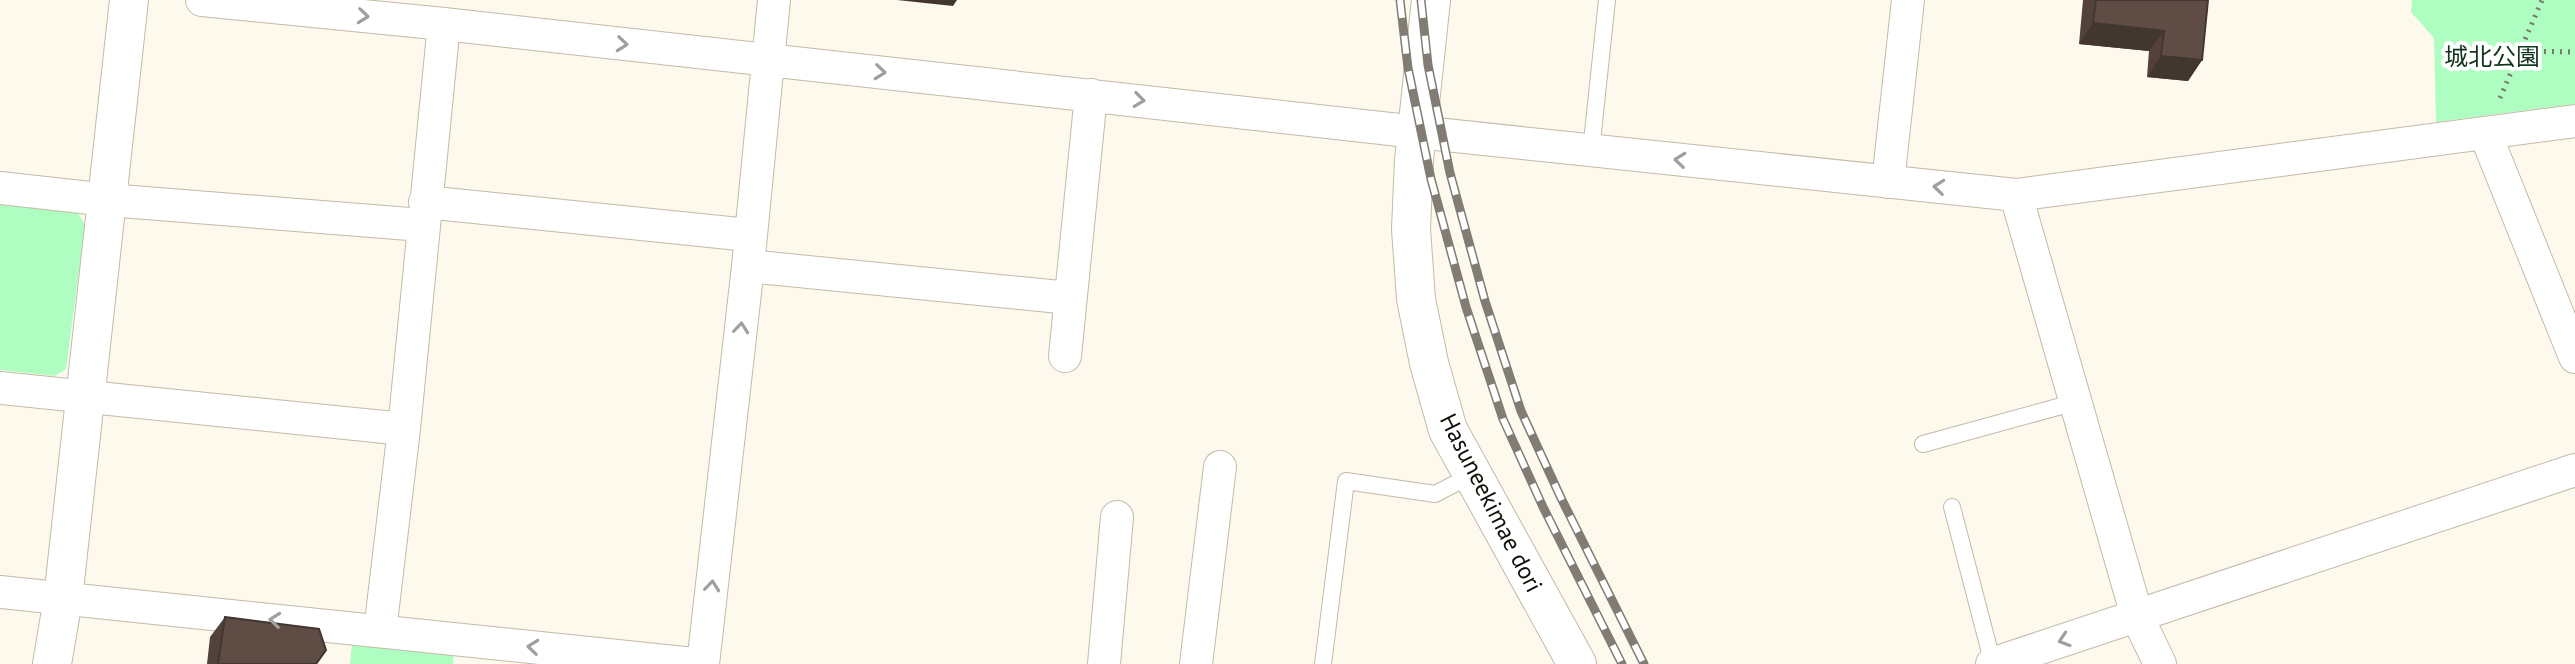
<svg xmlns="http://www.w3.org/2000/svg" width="2575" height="664" font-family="'PT Sans','Noto Sans JP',sans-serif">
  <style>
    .green { fill: #aefdc1 }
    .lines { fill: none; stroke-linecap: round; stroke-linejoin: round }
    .service-casing { stroke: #c3baa8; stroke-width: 18 }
    .minor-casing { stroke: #c3baa8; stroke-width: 34 }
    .tertiary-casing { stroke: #c3baa8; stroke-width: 40 }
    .path { stroke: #7c7870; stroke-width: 5; stroke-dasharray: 2 6; stroke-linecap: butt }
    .service { stroke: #fff; stroke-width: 16 }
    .minor { stroke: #fff; stroke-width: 32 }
    .tertiary { stroke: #fff; stroke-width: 38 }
    .rail-casing { stroke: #817d75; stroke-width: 9 }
    .rail { stroke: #fff; stroke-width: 6; stroke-dasharray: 18; stroke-linecap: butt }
    .wall { fill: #52423b }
    .shaded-wall { fill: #423630 }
    .building { fill: #5f4d45; stroke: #423630; stroke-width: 2 }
    .oneway { stroke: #a09f9c }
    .labels { text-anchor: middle; stroke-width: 8; stroke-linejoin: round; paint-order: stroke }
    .park-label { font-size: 24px; fill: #10351c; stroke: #fff }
    .street-label { font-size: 24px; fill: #110e08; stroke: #fff }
  </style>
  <rect width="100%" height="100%" fill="#fef9ed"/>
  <path class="green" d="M2412,0H2575V104L2436,122L2434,38L2411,12Z
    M0,198L74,206L85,225L66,369L55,376L0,370Z
    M352,644L454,652L453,664H350Z"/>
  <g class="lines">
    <defs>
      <path id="service" d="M1591,151L1607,0
        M1923,444L2076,402
        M1952,507L1993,664
        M1323,664L1346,481L1435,494L1472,475"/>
      <path id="minor" d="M202,0L444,24L1417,132L2016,195L2575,121
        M2485,133L2575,357
        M1888,182L1908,0
        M0,188L108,200L422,225
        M2016,195L2137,616L2160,664
        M425,202L749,235
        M748,266L1070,298
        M1065,356L1091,95
        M0,388L404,429
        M0,592L694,664
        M380,631L404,429L444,24
        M703,664L748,266L774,0
        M1104,664L1117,517
        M1196,664L1220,467
        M1992,664L2575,470"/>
      <path id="tertiary" d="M1431,0L1414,160L1411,229L1416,299L1429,363L1448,430L1577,664
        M52,664L63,599L129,0"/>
    </defs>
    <use href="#service" class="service-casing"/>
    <use href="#minor" class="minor-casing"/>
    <use href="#tertiary" class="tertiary-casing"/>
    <path class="path" d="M2520,51L2575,52
      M2500,98L2542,0"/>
    <use href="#service" class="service"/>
    <use href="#minor" class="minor"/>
    <use href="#tertiary" class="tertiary"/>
    <defs>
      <path id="rail" d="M1400,0L1408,68L1431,179L1466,307L1503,419L1543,507L1622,664
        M1421,0L1428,65L1450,173L1485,301L1521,411L1561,498L1644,664"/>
    </defs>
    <use href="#rail" class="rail-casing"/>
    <use href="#rail" class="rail"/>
  </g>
  <path class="wall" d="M2083,0H2208L2202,60L2188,81L2147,77L2149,51L2079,44Z
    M225,617L316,664H207L210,637Z"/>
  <path class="shaded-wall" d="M897,0H957L953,6Z
    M2093,23L2164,31L2149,51L2079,44Z
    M2161,56L2202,60L2188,81L2147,77Z"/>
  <path class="building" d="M2096,0H2208L2202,60L2161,56L2164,31L2093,23Z
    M225,617L319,629L326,650L316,664H218Z"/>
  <defs><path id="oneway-chevron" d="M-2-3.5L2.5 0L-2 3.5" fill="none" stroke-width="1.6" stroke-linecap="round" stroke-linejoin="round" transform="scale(2)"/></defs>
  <g class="oneway">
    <use href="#oneway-chevron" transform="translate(363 16) rotate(6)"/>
    <use href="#oneway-chevron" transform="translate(622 44) rotate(6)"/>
    <use href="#oneway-chevron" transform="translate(880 72) rotate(6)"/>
    <use href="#oneway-chevron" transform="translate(1139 100) rotate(7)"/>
    <use href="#oneway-chevron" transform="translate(1680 160) rotate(-174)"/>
    <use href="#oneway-chevron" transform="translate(1939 187) rotate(-174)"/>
    <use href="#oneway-chevron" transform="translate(741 328) rotate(-84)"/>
    <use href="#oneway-chevron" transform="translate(712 586) rotate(-84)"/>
    <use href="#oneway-chevron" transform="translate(275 620) rotate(-174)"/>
    <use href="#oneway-chevron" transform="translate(2064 640) rotate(162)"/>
    <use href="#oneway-chevron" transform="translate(533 647) rotate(-174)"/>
  </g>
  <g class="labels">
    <g class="park-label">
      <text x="2492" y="65">城北公園</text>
    </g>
    <g class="street-label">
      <text transform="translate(1491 503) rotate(63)" y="8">Hasuneekimae dori</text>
    </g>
  </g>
</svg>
